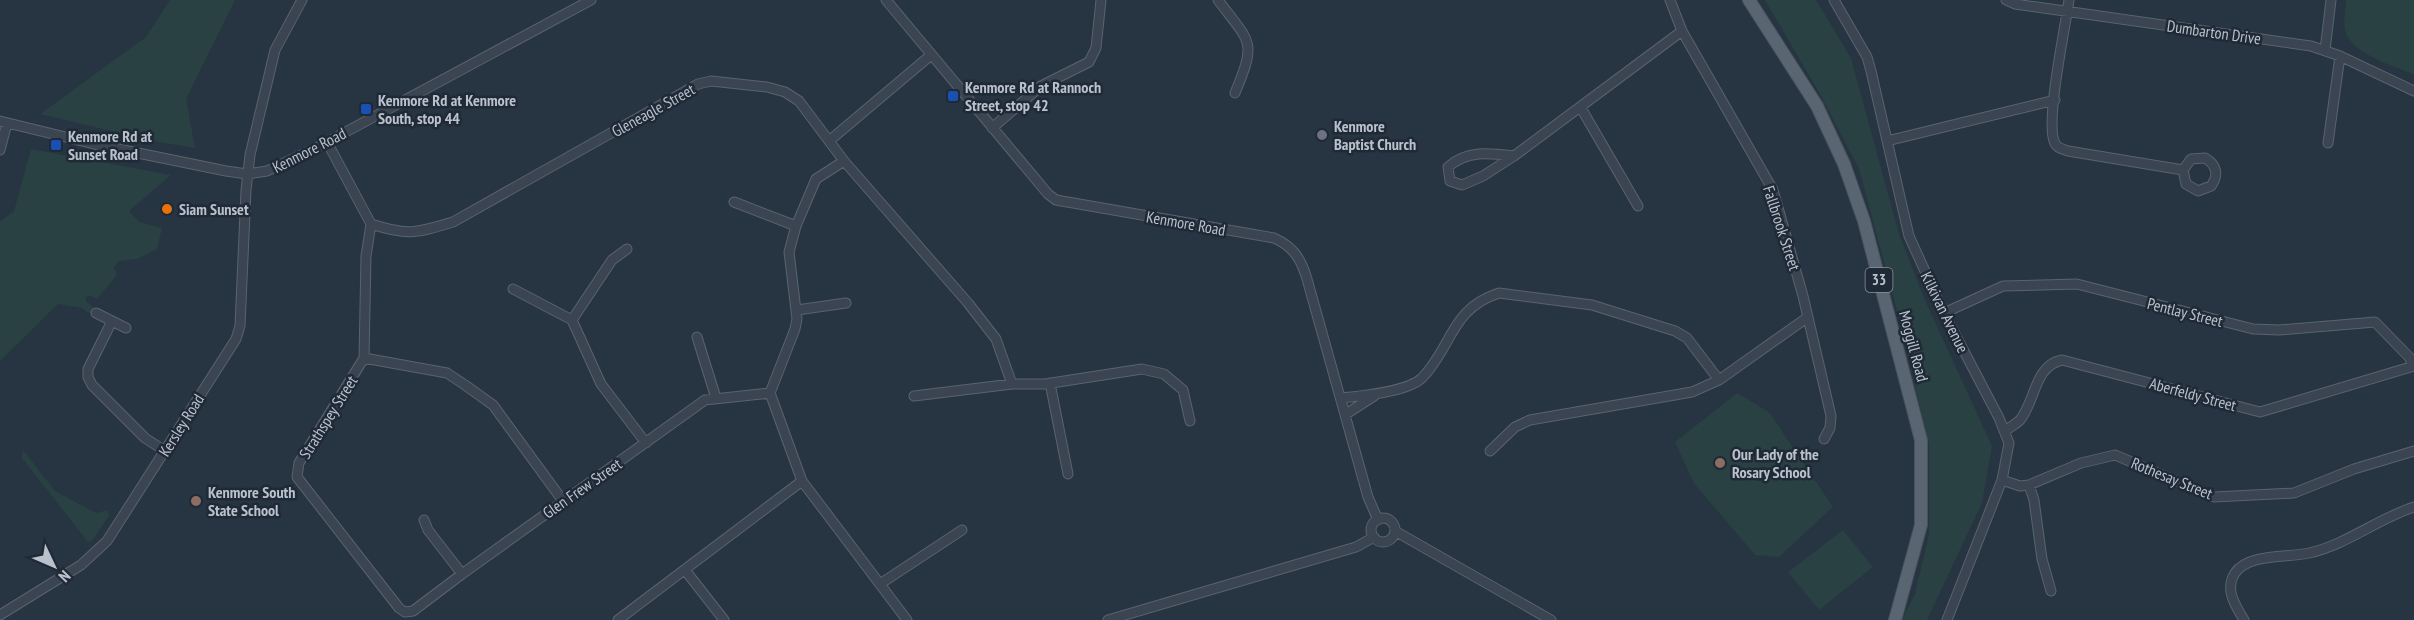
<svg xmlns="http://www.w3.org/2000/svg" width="2414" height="620" font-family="'PT Sans Narrow',sans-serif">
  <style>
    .green { fill: #294143 }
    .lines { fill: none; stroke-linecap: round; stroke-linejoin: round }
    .minor-casing { stroke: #5a636f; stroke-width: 11 }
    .major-casing { stroke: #48515e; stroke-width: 14 }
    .minor { stroke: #3b4552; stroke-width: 9 }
    .major { stroke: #5a6572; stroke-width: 12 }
    .transit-dot { fill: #1a4fb4; stroke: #202a37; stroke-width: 2 }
    .worship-dot { fill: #6b7280; stroke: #202a37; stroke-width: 2 }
    .food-dot { fill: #e8710a; stroke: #202a37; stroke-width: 2 }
    .education-dot { fill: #8d6e63; stroke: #202a37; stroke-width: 2 }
    .labels { text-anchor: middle; stroke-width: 5; stroke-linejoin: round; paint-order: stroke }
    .shield { fill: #202a37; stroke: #8b949f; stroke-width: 1.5 }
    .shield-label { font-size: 15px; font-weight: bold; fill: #b9c1cc }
    .street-label { font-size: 16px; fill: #b9c1cc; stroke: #202a37 }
    .poi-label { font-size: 16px; font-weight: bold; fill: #b9c1cc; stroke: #202a37; text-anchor: start }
  </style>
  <rect width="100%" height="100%" fill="#273442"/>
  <path class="green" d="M170,0H235L186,99L195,148L153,141L40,114L146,37Z
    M1765,0H1816L1851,58L1899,234L1924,298L1992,446L1982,503L1927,620H1902L1915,594L1929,534V444L1896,307L1859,169L1821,96Z
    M2346,0H2414V75C2393,65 2348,53 2345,29C2343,20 2346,9 2346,0Z
    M31,149L171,175L129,211L139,222L162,228L157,249L137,259L119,261L114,267L117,275L97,299L91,296L86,297V301L93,307L92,311L88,313L82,308L58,304L0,361V221L14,211Z
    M1737,393L1769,412L1833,507L1779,557L1755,555L1693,482L1675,442Z
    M23,450L55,491L96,513L108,510L109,516L92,541L88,542L22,458Z
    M1843,530L1873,567L1819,610L1788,572Z"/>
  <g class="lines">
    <defs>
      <path id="minor" d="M886,0L1048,194L1056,200L1274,238C1294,247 1301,259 1307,279L1368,497L1378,520
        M1218,0C1251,44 1257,40 1235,93
        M1670,0L1682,31L1773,190L1803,296L1831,416L1830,428L1824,439
        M1834,0L1867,57L1871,71L1909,236L1944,313L1999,418L2009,443L2002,480L1947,620
        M2006,0L2015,4L2311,46L2340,56L2414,91
        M2069,0C2065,29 2046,118 2054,141C2056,148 2062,149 2068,151L2183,170L2191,159L2205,158C2217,165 2219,175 2211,186L2198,191L2186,184L2183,170
        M2325,50L2331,0
        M1581,108L1638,206
        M0,121L94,144L226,171L247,174L267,171L316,148L591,0
        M992,128L1041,86L1089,62L1096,48L1101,0
        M829,141L931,55
        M1887,141L2055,100
        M327,142L371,224C408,236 417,233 453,222L698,84L711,81L767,87L785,92L799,101L844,161L968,303L996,339L1012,384
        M2328,143L2340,56
        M0,150L7,123
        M1514,156L1483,176L1462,185L1450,181L1448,167C1467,150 1490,153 1514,156L1682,31
        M734,202L796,226
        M371,224L366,256L364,358L299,463L297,477L399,608L405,612L413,611L462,574L705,400L770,393
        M627,249L612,260L572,320L601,384L646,443
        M513,289L572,320
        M797,310L846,303
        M96,313L126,328
        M1944,313L2003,286L2077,284L2253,329L2279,330L2375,322L2410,358L2412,366
        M112,321L88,369V377L92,385L145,438L165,451
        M697,337L716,398
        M364,358L447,373L465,385L493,405L563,501
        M1050,383L1068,474
        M770,393L802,481L907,620
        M770,393L795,329L797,319L789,252L796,226L816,179L844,161
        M914,396L1012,384H1045L1142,369L1164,374L1183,390L1190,421
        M1341,398C1361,396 1407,392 1422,378C1453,346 1450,309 1499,293L1592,305L1675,331L1687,338L1719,380
        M1346,414L1374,396
        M2005,431C2010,427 2016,424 2020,420C2036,400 2034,366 2062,360L2260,412L2414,366
        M1490,451L1515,427L1530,420L1692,392L1719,380L1808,317
        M2002,480L2020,486L2029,485L2081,463L2115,455L2214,497L2294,493L2354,469L2414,451
        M2029,485L2034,500L2042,559L2051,591
        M1371 530a12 12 0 1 1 24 0a12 12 0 1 1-24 0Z
        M424,520L428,530L462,574
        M1395,531L1551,620
        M685,570L724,620
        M880,584L962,530
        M0,615L81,565L107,541L236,339L240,326L246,190L250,155L275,50L302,0
        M618,620L802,481
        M1108,620L1356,547L1374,537
        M2244,620C2236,606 2224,590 2235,573C2249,553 2287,558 2309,553C2346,545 2377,519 2414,507"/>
      <path id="major" d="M1749,0L1817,106L1844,164L1864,221L1921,440V525L1895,620"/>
    </defs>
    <use href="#minor" class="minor-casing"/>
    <use href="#major" class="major-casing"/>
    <use href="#minor" class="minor"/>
    <use href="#major" class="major"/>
  </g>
  <g class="transit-dot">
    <rect x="947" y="90" width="12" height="12" rx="3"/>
    <rect x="360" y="103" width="12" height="12" rx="3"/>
    <rect x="50" y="139" width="12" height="12" rx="3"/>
  </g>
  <circle class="worship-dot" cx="1322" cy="135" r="6"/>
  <circle class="food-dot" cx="167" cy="209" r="6"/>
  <g class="education-dot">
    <circle cx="1720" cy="463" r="6"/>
    <circle cx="196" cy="501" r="6"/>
  </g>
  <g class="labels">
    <rect class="shield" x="1865.5" y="268" width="27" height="24" rx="4.5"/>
    <g class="shield-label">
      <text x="1879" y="285">33</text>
    </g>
    <g class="street-label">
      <text transform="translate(2214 32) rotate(8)" y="6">Dumbarton Drive</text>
      <text transform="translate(653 110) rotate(-29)" y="6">Gleneagle Street</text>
      <text transform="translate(309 150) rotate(-27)" y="6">Kenmore Road</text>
      <text transform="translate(1186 223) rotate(10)" y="6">Kenmore Road</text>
      <text transform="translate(1782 228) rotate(72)" y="6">Fallbrook Street</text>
      <text transform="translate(1945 312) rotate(64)" y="6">Kilkivan Avenue</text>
      <text transform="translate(2185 312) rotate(14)" y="6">Pentlay Street</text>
      <text transform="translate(1914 346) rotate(75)" y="6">Moggill Road</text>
      <text transform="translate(2193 394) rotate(15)" y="6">Aberfeldy Street</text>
      <text transform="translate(328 417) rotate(-58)" y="6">Strathspey Street</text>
      <text transform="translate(181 425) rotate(-58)" y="6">Kersley Road</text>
      <text transform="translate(2172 478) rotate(22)" y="6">Rothesay Street</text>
      <text transform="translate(582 488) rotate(-35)" y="6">Glen Frew Street</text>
    </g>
    <g class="poi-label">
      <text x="965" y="93">Kenmore Rd at Rannoch<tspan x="965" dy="18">Street, stop 42</tspan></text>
      <text x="378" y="106">Kenmore Rd at Kenmore<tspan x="378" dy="18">South, stop 44</tspan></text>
      <text x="1334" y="132">Kenmore<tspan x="1334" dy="18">Baptist Church</tspan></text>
      <text x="68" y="142">Kenmore Rd at<tspan x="68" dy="18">Sunset Road</tspan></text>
      <text x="179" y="215">Siam Sunset</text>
      <text x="1732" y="460">Our Lady of the<tspan x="1732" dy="18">Rosary School</tspan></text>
      <text x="208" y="498">Kenmore South<tspan x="208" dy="18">State School</tspan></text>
    </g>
  </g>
  <g transform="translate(54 566) rotate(134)" stroke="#202a37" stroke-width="4.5" paint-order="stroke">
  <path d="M0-4.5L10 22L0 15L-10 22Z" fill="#b9c1cc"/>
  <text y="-9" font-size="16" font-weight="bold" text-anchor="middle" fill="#b9c1cc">N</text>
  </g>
</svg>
